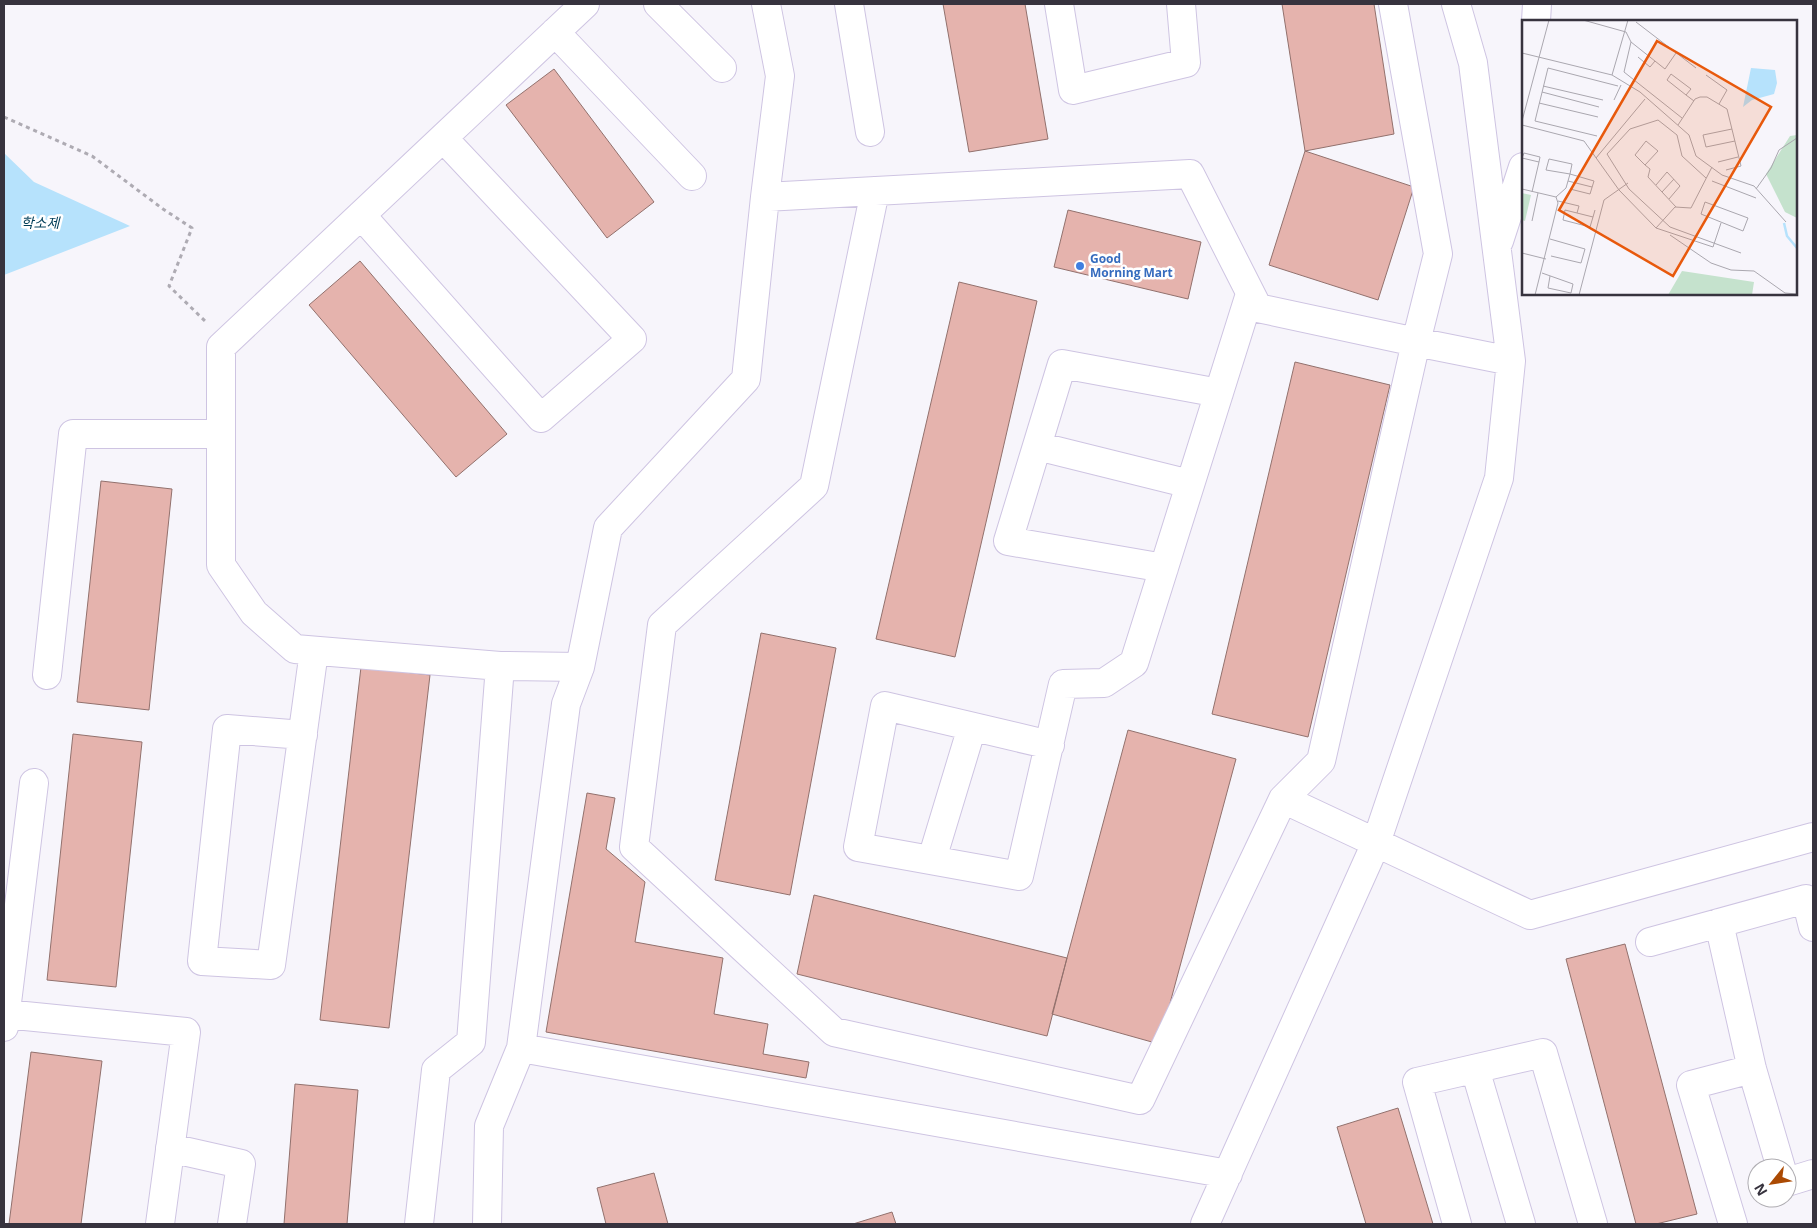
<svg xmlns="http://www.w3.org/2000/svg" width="1817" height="1228" font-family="'Open Sans','Noto Sans KR',sans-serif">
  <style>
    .water { fill: #b6e2fc }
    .building { fill: #e5b3ad; stroke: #92716d }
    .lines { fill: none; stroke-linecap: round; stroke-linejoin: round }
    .minor-casing { stroke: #cec4e2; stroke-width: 30 }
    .path { stroke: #aeabb3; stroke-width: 3; stroke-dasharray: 4 4; stroke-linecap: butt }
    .minor { stroke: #fff; stroke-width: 28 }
    .shop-dot { fill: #3f7fe0; stroke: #fff; stroke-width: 2 }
    .labels { text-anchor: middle; stroke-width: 5; stroke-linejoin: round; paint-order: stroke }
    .shop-label { font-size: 12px; font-weight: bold; fill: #366cbe; stroke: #fff; text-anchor: start }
    .water-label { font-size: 14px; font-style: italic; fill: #023e58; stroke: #fff }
    .inset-river { fill: none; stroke: #b6e2fc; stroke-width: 2.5 }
    .inset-road { fill: none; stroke: #aaa7af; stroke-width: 1 }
    .view { fill: #e8590c; fill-opacity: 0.15; stroke: #e8590c; stroke-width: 2.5 }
    .inset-edge { fill: none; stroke: #37333e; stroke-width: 2.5 }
  </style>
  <rect width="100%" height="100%" fill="#f7f5fb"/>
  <path class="water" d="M4,153L34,182L130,226L4,275Z"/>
  <path class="building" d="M943,4H1025L1048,139L969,152Z
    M1282,4H1374L1394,134L1305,151Z
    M554,69L654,202L607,238L506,105Z
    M1305,151L1414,187L1378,300L1269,265Z
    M1068,210L1201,242L1188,299L1054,267Z
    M360,261L507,434L456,477L309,305Z
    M959,282L1037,301L955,657L876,639Z
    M1295,362L1390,385L1308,737L1212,714Z
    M101,481L172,489L149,710L77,702Z
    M761,633L836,648L790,895L715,880Z
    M361,667L430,675L389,1028L320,1020Z
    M1128,730L1236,759L1159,1044L1052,1014Z
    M73,734L142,742L116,987L47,980Z
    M587,793L615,798L606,849L645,882L635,942L723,958L714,1014L768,1024L763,1054L809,1062L806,1078L546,1032Z
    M814,895L1067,958L1047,1036L797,974Z
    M1625,944L1697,1214L1656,1224H1636L1566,959Z
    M31,1052L102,1061L81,1224H9Z
    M295,1084L358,1090L347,1224H284Z
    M1398,1108L1433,1224H1366L1337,1127Z
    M654,1173L668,1224H606L597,1188Z
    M892,1212L896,1224H853Z"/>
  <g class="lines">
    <defs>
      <path id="minor" d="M658,4L722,68
        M849,4L870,132
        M1059,4L1073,90L1186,63L1181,4
        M1536,21L1537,4
        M555,32L692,176
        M875,191L814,486L662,625L634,847L834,1032L1140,1100L1283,799L1321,761L1416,342L1438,254L1393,4
        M765,197L1190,174L1258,308L1416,342L1511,361
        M361,215L541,418L632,339L443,138
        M1499,241L1523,167
        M1037,446L1190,484
        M1164,568L1008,541L1062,364L1219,393
        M580,667L500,666L295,649L254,613L221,565V347L585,4
        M47,675L73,434H221
        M303,735L227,729L202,961L271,965L314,651
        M1050,745L885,706L858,847L1019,876L1063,684L1104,683L1134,663L1250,294
        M1283,799L1530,915L1813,837
        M932,859L972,727
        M1719,923L1752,1069L1781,1168
        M1650,942L1806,899L1813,927
        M5,1014L186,1032L160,1224
        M4,1027L34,783
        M521,1048L1228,1174
        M1475,1069L1521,1224
        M170,1148L241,1164L232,1224
        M1787,1182L1813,1174
        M419,1224L436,1070L471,1042L500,666
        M487,1224L489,1126L521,1048L566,704L580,667L608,528L746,379L765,197L780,76L766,4
        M1205,1224L1376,843L1499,478L1511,361L1473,63L1456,4
        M1457,1224L1417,1082L1543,1053L1593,1224
        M1733,1224L1691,1085L1752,1069"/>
    </defs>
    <use href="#minor" class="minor-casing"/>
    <path class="path" d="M4,117L92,156L163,209L192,228L169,286L205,321"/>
    <use href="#minor" class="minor"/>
  </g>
  <circle class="shop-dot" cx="1080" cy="266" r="5"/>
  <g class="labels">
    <g class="shop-label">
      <text x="1090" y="263">Good<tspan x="1090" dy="14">Morning Mart</tspan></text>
    </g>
    <g class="water-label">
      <text x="40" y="228">학소제</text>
    </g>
  </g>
  <g transform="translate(1522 20)">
    <rect width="275" height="275" fill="#f7f5fb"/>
    <path d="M275,115V198L263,192L244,154L268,116ZM0,173L9,175L3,201L0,200ZM160,251L232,262L230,275H146Z" fill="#c5e2cd"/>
    <path d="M229,48L253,50L255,63L252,74L230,80L221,87Z" fill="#b6e2fc"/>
    <path class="inset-river" d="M262,203L265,216L275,228"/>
    <path class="inset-road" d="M61,0L104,12L109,22L143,49L154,33M114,2L174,48M109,22L102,52L160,98M0,33L90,55L118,72L167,115L174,136L200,155L232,166L264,202M116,37L128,47L133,41M90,55L106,0M184,55L205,70L197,84M21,66L81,80M20,72L77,87M164,75L169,69L149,54L145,60L164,75L172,81M92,80L99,65M17,83L76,97M0,101L27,0M0,105L62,121L97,170L134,208L191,227L199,203M156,105L173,79L178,77H185L205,89L219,146L204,150M210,109L181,115L184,127L213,121M75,116L13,101L26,48L96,66M74,138L123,79M27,139L50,144L48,154L24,150ZM196,142L216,137M123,145L136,131L124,121L113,135L123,145L128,149L126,157L154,187M184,158L160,136L155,115L136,100L108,109L85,134L107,169L148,207L219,233M46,161L70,167M190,161L234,178M134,165L145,152L158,166L147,179M0,169L34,177L36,183L13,275M234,169L249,148L257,130L275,118M10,172L17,142L18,137L2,133L0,138L17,142M140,172L152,159M34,177L44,168L48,154L72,161L68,174L48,169M36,181L57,186L55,193M183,182L226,198L221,211L179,194ZM71,197L43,190L41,200L68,207L71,197L73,190M10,201L16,173M134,208L153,187L169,188L190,147M148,215L189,243L209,250L232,251L263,273L275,274M28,219L63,229L59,243L29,236M0,233L24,239M20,253L51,264L49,273L26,268L28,256M57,275L82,180L106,163"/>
    <path class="view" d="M135,21L249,87L151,256L37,190Z"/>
    <rect width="275" height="275" class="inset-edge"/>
  </g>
  <rect width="1817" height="1228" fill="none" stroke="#37333e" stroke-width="10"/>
  <g transform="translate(1772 1183) rotate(240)"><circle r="24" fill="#ffffff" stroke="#afadb2"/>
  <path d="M0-4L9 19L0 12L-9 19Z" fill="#ab4a03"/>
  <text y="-8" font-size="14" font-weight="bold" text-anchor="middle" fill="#37333e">N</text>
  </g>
</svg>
